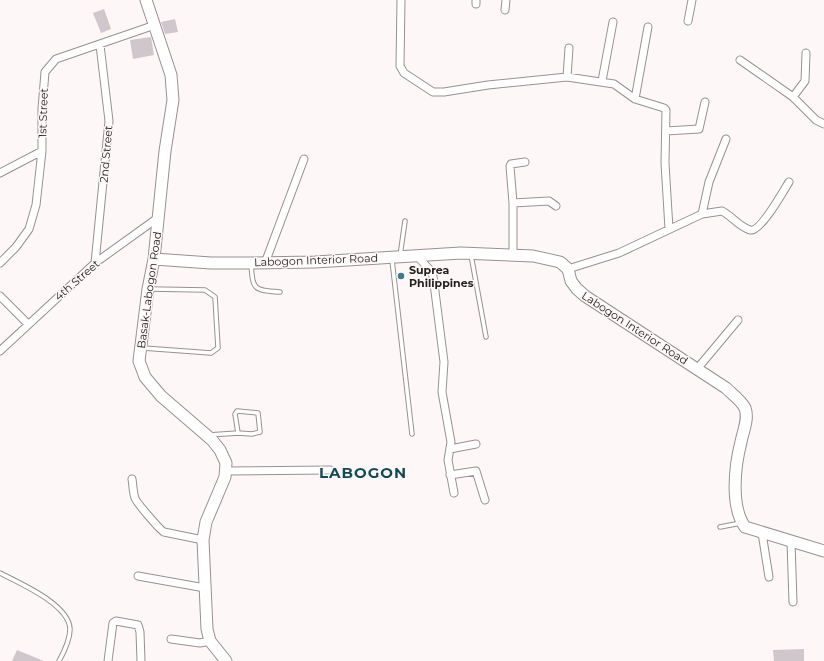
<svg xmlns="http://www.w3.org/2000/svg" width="824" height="661" font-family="Montserrat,sans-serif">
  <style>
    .building { fill: #cfc7cb }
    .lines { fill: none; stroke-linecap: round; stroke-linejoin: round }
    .lane-casing { stroke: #999191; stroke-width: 5.5 }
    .street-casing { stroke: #999191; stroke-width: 9 }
    .secondary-casing { stroke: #999191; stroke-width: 13 }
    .lane { stroke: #fff; stroke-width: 3.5 }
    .street { stroke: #fff; stroke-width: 7 }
    .secondary { stroke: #fff; stroke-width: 11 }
    .poi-dot { fill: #397d8b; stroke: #fef7f7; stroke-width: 1.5 }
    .labels { text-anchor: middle; stroke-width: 3; stroke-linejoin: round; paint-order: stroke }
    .street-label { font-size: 11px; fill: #242121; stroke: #fef7f7 }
    .poi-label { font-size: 11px; font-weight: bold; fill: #242121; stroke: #fef7f7; text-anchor: start }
    .district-label { font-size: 15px; font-weight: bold; letter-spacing: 1px; fill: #114c56; stroke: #fef7f7 }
  </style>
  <rect width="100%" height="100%" fill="#fef7f7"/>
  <path class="building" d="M104,9L111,29L101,33L93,13Z
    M175,19L178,32L165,34L161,22Z
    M151,37L154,55L133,59L130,40Z
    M804,649V661H774L773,650Z
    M17,650L44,661H12Z"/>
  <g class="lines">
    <defs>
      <path id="lane" d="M471,255L486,337
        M400,256L405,221
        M392,260L412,434
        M251,264C253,290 253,290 280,292
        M143,348L211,353L218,348L215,297L205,290L150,289
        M209,435L238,433L235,414L237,411L258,413L260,432L252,434L238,433
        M720,527L741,523
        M0,573C19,583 69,604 70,629C70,639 64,652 59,661"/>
      <path id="street" d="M401,0L400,66L404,73L433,92H444L488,85L567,77L614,84L635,99L664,108L666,110L665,163L669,229
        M476,4V0
        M505,10L506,0
        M688,21L692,0
        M740,60L793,97L816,120L824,124
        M567,77L569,48
        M602,81L613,22
        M793,97L805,81L806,53
        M635,99L648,27
        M666,131L699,129L705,102
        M0,173L42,151
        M513,203L510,166L511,164L525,162
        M702,214L709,182L726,139
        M513,254V203L549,201L556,206
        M416,255L431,271L433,276L444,362L442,392L451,442L448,460L454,493
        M0,263L16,247L29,229L36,205L42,151V109L45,72L56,59L155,25
        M95,263L109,121L100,45
        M265,263L304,159
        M568,269L619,253L702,214L722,211C732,216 738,226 750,230C760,233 784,190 789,182
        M0,296L28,324
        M0,351L95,263L159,217
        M697,369L738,320
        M450,449L476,444
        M225,471L330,470
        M450,475L476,471L485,500
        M132,479C133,485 133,493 135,498C136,502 160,530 164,532L203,540
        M762,533L769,577
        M791,542L793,602
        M138,576L205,588
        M171,639L200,643L210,641
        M108,661L113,623L116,621L138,625L140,632L141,661"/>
      <path id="secondary" d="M146,0L171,75L173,100L165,151L154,259L148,289L139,361L145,377L161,396L212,440L220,450L226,463L225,477L206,522L203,540L207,629L210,641L226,661
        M154,259L211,263H251L315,262L461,253L533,256L560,262L568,269L571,281L577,289L585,296L726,388C732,394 741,400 745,408C749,419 743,431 741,442C735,465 730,506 745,527L824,551"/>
    </defs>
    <use href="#lane" class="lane-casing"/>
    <use href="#street" class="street-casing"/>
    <use href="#secondary" class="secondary-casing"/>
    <use href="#lane" class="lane"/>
    <use href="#street" class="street"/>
    <use href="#secondary" class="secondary"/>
  </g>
  <circle class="poi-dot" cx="401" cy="276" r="4"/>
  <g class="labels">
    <g class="street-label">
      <text transform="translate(43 113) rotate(-88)" y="4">1st Street</text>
      <text transform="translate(106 154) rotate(-85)" y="4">2nd Street</text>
      <text transform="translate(316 260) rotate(-2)" y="4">Labogon Interior Road</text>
      <text transform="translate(77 280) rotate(-41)" y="4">4th Street</text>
      <text transform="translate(149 290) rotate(-82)" y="4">Basak-Labogon Road</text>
      <text transform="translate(635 328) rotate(33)" y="4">Labogon Interior Road</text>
    </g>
    <g class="poi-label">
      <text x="409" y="274">Suprea<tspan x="409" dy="13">Philippines</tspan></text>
    </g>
    <g class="district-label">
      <text x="363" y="478">LABOGON</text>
    </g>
  </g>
</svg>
